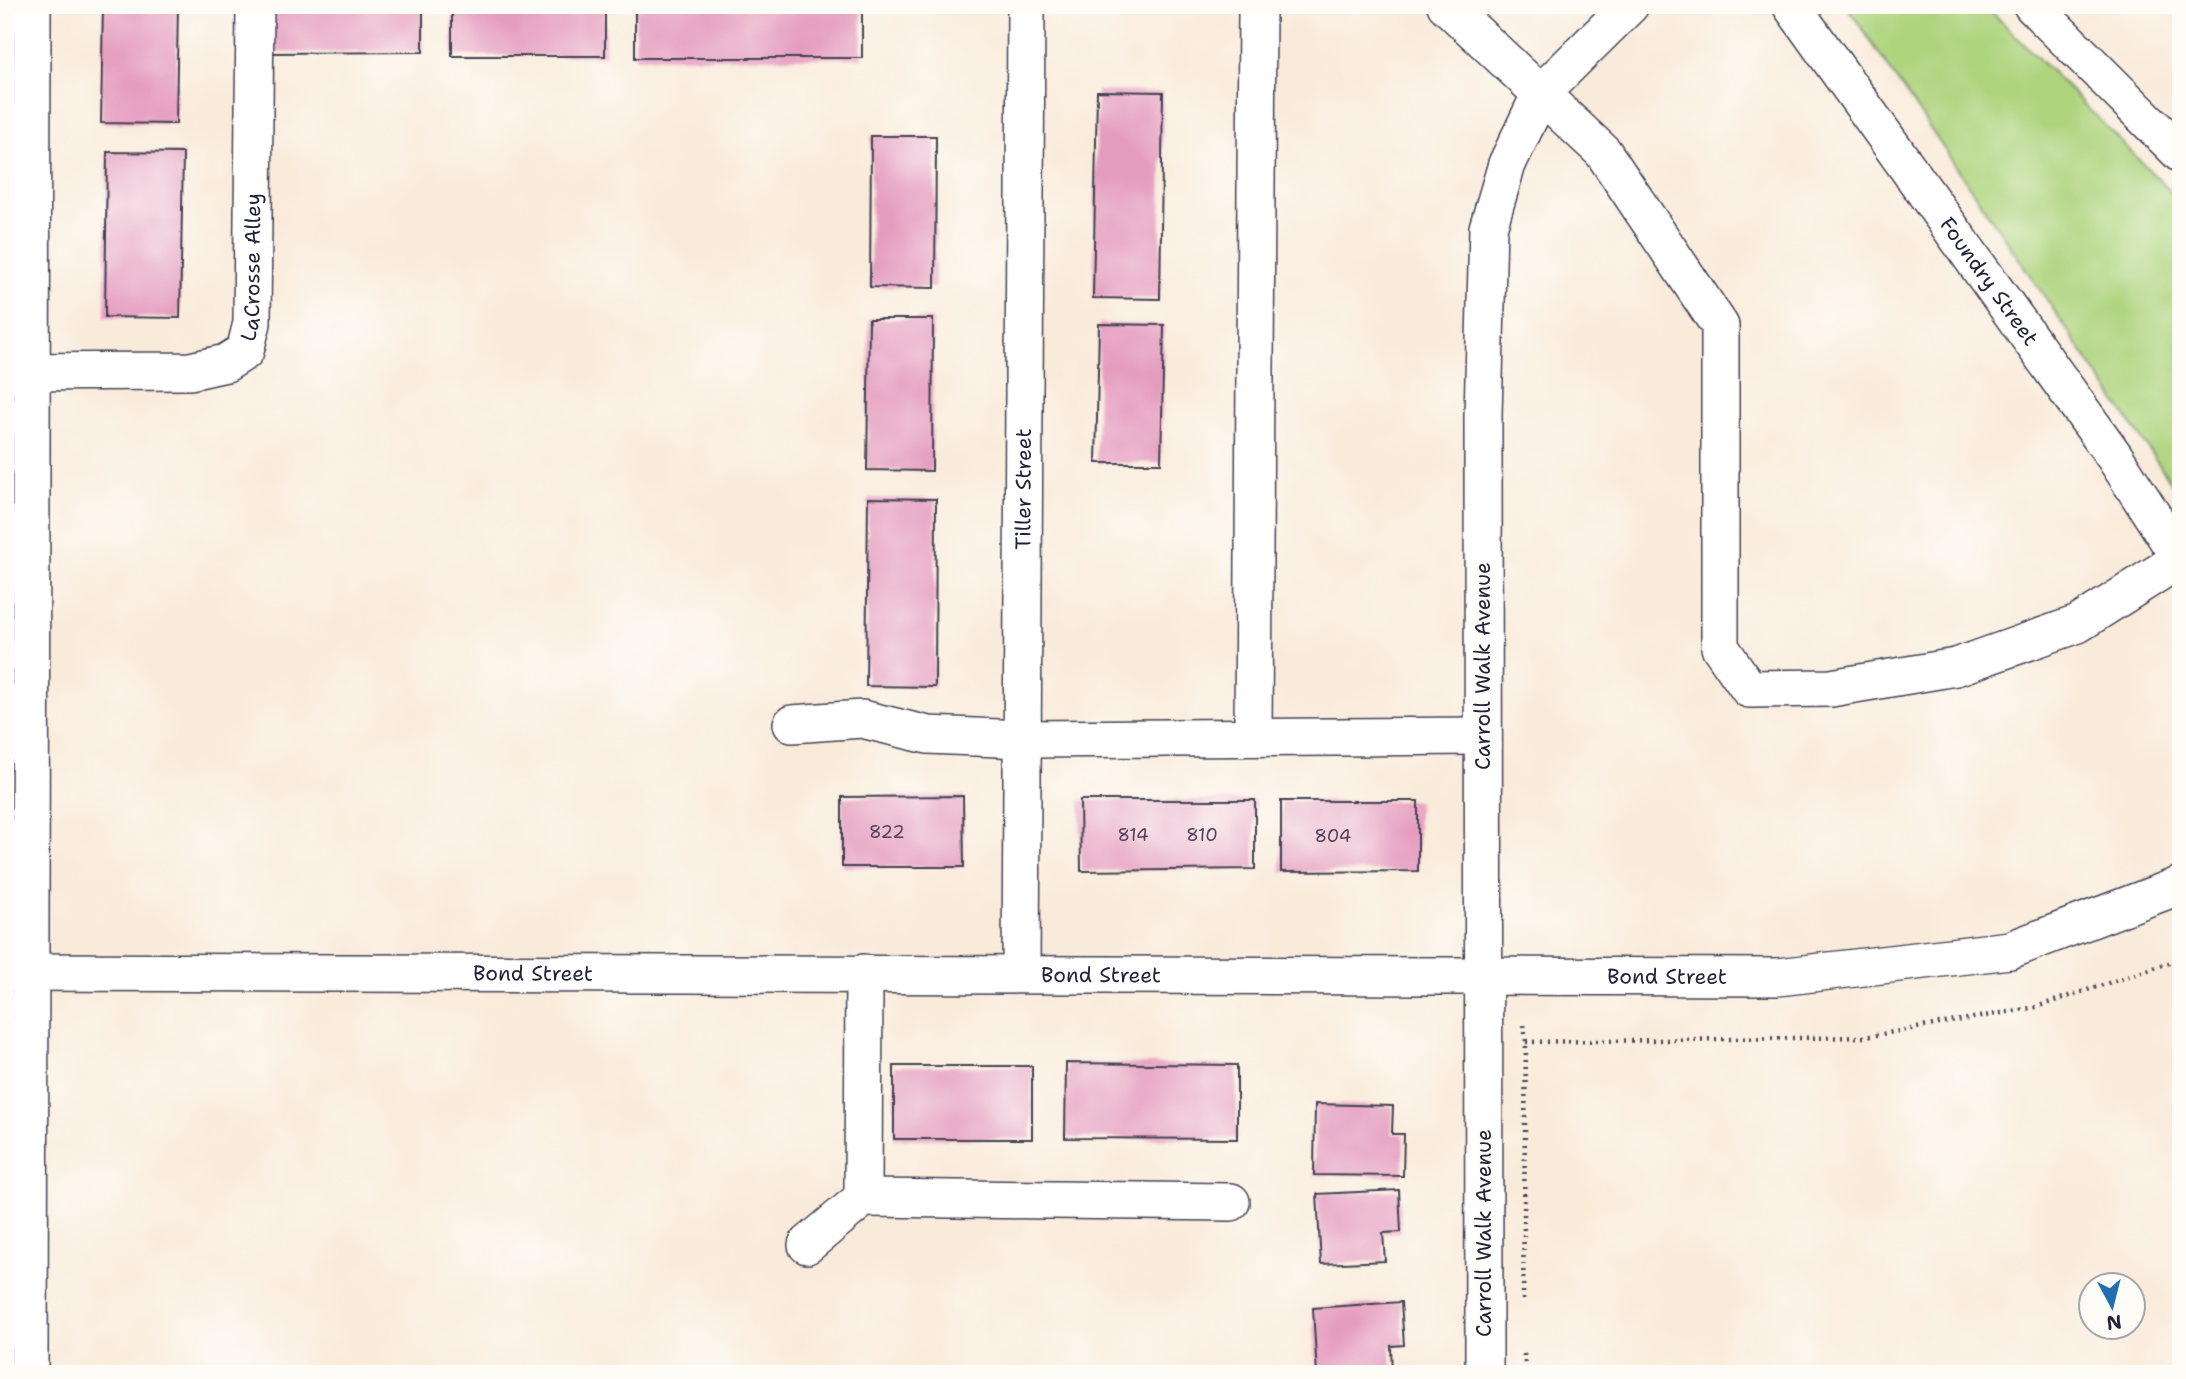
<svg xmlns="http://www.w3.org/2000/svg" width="2186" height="1379" font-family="'Shantell Sans',sans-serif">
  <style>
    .green { fill: #aed47e; stroke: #687b5c; stroke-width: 2 }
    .building { fill: #e59dbf }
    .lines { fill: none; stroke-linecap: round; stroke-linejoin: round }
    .minor-casing { stroke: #424053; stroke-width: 40 }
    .path { stroke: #424053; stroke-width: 4.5; stroke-dasharray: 2 5; stroke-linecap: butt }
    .minor { stroke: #fff; stroke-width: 37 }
    .labels { text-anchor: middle; stroke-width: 5; stroke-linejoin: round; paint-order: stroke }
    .number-label { font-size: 18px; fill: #53415c }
    .street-label { font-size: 21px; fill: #22223b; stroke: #fdfcf7 }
  </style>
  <rect width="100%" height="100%" fill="#fdfcf7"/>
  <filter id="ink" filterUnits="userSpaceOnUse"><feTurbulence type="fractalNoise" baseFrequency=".0143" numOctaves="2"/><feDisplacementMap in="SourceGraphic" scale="14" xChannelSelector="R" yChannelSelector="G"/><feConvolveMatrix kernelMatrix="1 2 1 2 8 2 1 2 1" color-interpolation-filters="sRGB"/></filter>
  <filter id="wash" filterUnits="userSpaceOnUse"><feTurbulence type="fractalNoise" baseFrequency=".00686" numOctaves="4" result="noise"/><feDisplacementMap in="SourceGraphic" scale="28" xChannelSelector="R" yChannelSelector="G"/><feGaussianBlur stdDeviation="1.57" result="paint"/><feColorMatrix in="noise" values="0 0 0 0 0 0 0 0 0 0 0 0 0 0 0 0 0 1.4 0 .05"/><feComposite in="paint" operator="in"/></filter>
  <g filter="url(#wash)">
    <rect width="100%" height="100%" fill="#f9ebda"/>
    <path class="green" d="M1846,5H1985L2181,202V497Z"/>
    <g id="blocks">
      <path class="building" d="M103,5H178L176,124L101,123Z
        M271,5H423V52L271,53Z
        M452,5H605V56H452Z
        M635,5H862V58H635Z
        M1097,91L1163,92L1160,299L1093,298Z
        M871,136H936L935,288L870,287Z
        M107,152L183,153L180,318L105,317Z
        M869,319H933L932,471L867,470Z
        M1099,324L1164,325L1161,463H1096Z
        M868,498L936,499L935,687L866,686Z
        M963,796L964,867H842V797Z
        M1080,800H1255V869L1081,871Z
        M1281,801H1418V871L1281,872Z
        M1066,1063L1237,1065V1139L1065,1138Z
        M894,1066H1032V1139H894Z
        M1315,1104L1393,1106L1392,1134H1404L1403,1176L1314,1175Z
        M1399,1190L1401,1232L1383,1233L1385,1261L1321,1264L1317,1194Z
        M1401,1302L1404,1345L1391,1346L1392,1373L1317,1374L1313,1308Z"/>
    </g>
  </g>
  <g filter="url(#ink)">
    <use href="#blocks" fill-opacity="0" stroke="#424053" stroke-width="2"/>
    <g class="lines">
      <defs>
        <g id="minor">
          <path d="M1446,5L1603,152L1720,326V647L1749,689L1831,688L1956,667L2078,624L2180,559"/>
          <path id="s1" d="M1791,5L2114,456L2181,560"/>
          <path d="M2032,5L2181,154"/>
          <path id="s2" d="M5,372L190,371L226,363L245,351L252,323L255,5"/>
          <path d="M792,724L862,719L928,735L1022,739L1483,736"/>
          <path d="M1253,737L1257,5"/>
          <path id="s3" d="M5,972L1778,977L2010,950L2181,885"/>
          <path d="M864,973L863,1198L1231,1202"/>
          <path id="s4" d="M1021,974L1026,5"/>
          <path d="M807,1245L863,1198"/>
          <path d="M29,1374L32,5"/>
          <path d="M1484,1374L1483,416L1488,228L1507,164L1541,93L1630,5"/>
        </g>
      </defs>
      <use href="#minor" class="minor-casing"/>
      <path class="path" d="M1526,1042L1865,1037L2036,1007L2181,959
        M1523,1300L1526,1042L1524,1023
        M1524,1354L1526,1374"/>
      <use href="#minor" class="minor"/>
    </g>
  </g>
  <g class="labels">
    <g class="number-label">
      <text x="887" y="838">822</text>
      <text x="1133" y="841">814</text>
      <text x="1202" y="841">810</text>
      <text x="1333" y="842">804</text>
    </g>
    <g class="street-label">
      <text dy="7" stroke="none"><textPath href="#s2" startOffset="329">LaCrosse Alley</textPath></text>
      <text dy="7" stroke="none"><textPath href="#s1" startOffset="340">Foundry Street</textPath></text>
      <text dy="7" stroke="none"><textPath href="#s4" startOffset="485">Tiller Street</textPath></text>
      <text transform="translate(1483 666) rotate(-90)" y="7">Carroll Walk Avenue</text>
      <text dy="7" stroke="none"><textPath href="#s3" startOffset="528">Bond Street</textPath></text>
      <text dy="7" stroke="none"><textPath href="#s3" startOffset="1096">Bond Street</textPath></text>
      <text dy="7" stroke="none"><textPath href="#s3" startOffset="1662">Bond Street</textPath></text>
      <text transform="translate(1484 1233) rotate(-90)" y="7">Carroll Walk Avenue</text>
    </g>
  </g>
  <rect width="2186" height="1379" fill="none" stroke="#fdfcf7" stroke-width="28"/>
  <g transform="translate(2112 1306) rotate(173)"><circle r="33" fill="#fdfcf7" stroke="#a5a5ac" stroke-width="2"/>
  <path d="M0-5L12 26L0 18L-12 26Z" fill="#1f6fb2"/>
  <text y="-10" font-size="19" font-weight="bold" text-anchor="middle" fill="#22223b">N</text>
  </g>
</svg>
